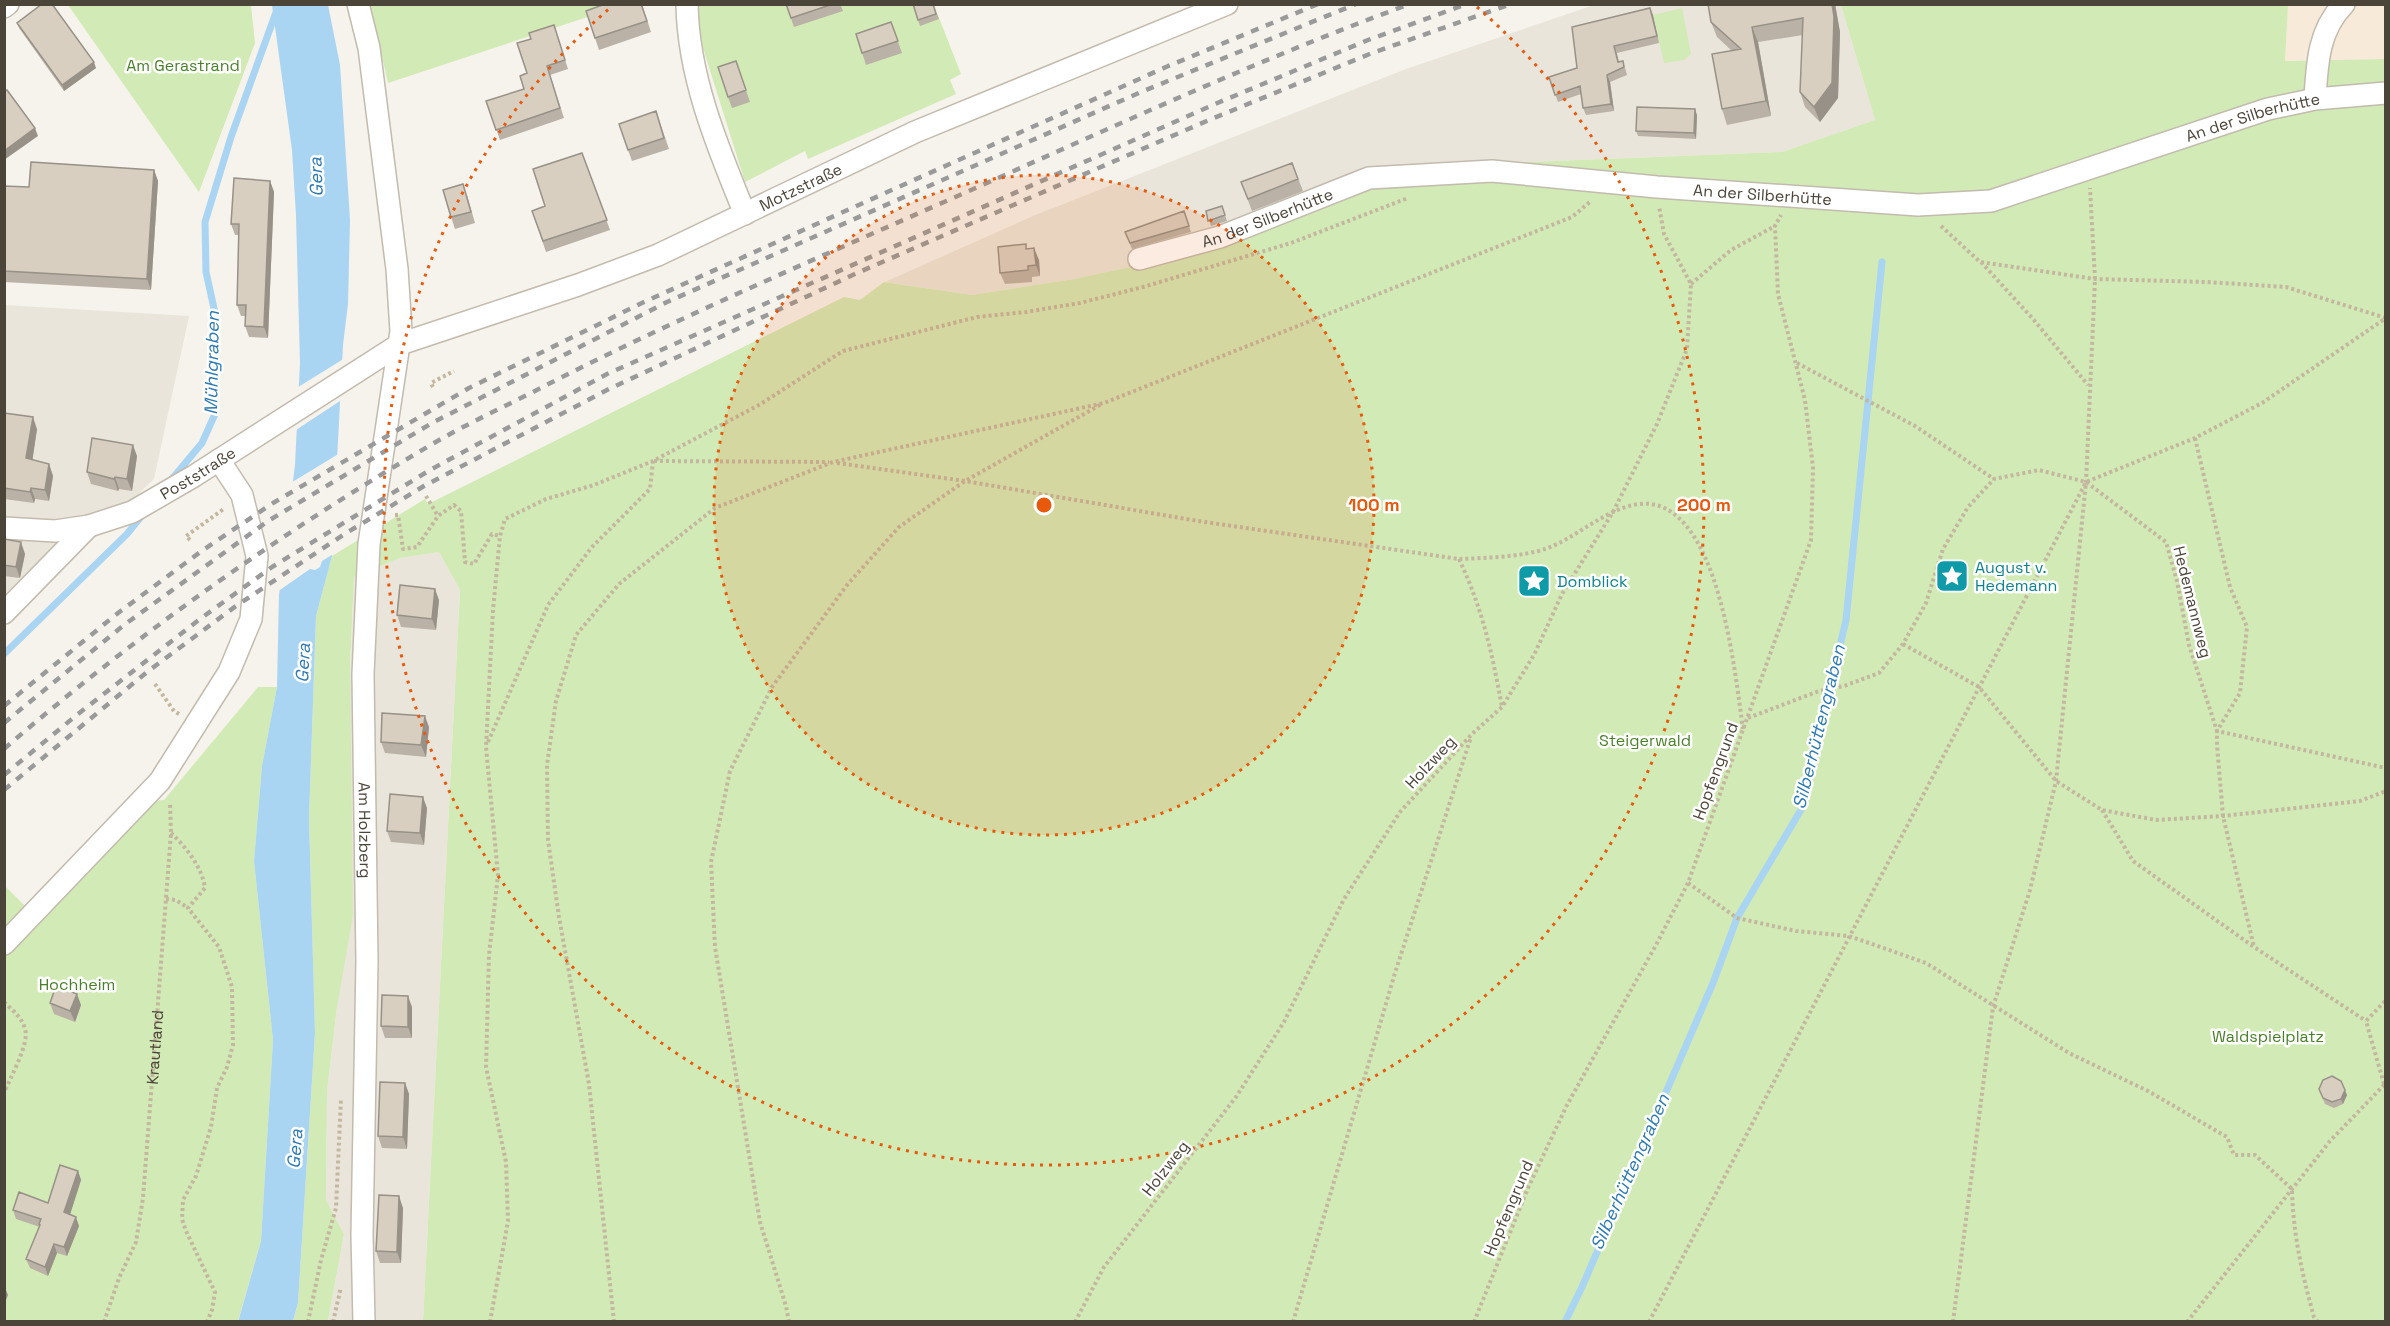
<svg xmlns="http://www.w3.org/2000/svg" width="2390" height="1326" font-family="'Space Grotesk',sans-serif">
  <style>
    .residential { fill: #eae5da }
    .commercial { fill: #f7ead8 }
    .green { fill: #d2eab5 }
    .water { fill: #a9d4f2 }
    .pier { fill: #f6f3ec }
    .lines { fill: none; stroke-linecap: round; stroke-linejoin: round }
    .stream { stroke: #a9d4f2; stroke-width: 7 }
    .minor-casing { stroke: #c2bbae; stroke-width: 24 }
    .path { stroke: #c4b79f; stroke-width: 4; stroke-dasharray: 3 3; stroke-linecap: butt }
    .minor { stroke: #fff; stroke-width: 21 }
    .rail { stroke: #9a9a9a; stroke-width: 4.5; stroke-dasharray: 8 8; stroke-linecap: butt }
    .wall { fill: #bab2a6 }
    .shaded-wall { fill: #979187 }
    .building { fill: #d8cfc1; stroke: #979187; stroke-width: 1.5 }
    .ring { fill: none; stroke: #e8590c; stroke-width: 3; stroke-dasharray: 3 6 }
    .labels { text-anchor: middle; stroke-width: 5; stroke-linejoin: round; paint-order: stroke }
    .park-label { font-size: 16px; fill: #4a7f2a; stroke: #fff }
    .street-label { font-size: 16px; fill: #4b4439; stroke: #fff }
    .culture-label { font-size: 16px; fill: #0d838f; stroke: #fff; text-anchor: start }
    .water-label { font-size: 18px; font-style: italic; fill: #2e7ab2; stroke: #fff }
    .centre { fill: #e8590c; stroke: #fff; stroke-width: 3 }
    .ring-label { font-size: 18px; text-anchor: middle; font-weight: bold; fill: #e8590c; stroke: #fff; stroke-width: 5; stroke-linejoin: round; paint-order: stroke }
  </style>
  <rect width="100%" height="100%" fill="#f6f3ec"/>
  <path class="residential" d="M1594,5H1841L1875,120L1782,152L1427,166L1139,265L1074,279L972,295L885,282L1033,216L1406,69Z
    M5,305L189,316L154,479L5,622Z
    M439,552L460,590L423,1321H328L344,1234L326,1200L327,1091L337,1007L354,577L400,558Z"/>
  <path class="commercial" d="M2288,5H2385V59L2285,61Z"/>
  <path class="green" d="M370,4L624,5L388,83Z
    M68,5H251L255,43L199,192Z
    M695,5H934L961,74L950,80L956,94L808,159L805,151L745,182L697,29Z
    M1841,5H2288L2285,61L2385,59V1321H423L460,590L439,552L400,558L354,577L350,666L353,915L337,1007L327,1091L326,1200L344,1234L328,1321L293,1322L298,1303L315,1033L309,818L316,616L332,556L425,499L428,504L844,297L860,300L884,282L972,295L1074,279L1139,265L1427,166L1782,152L1875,120Z
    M1682,8L1691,54L1684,60L1664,63L1653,15Z
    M258,687H277L262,766L254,861L273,1040L261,1241L238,1321H5L4,885L38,919L153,801L164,800Z"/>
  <path class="water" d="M272,5H328L340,65L350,220L348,304L343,345L332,556L316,616L309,818L315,1033L298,1303L293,1321L238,1322L261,1241L273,1040L254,861L262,766L277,687L279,595L295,465L300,363L296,215L292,150Z"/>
  <path class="pier" d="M345,358L343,399L293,432L295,389Z
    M340,453L335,553L322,561L320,567L315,570L310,569L277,592L289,484Z"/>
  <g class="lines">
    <path class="stream" d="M172,479L202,443L215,414V313L206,272L205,222L231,137L279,4
      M4,654L127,534L144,513
      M1565,1322L1582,1287L1713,983L1737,918L1802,808L1846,620L1882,262"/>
    <defs>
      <g id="minor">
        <path id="s2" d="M358,4L369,48L397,269L401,331L369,544L363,674L367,961L362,1235L364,1322"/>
        <path d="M687,4C688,77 718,148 745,214"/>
        <path d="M4,7L8,4"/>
        <path d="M2315,99C2317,65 2318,30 2344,4"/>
        <path id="s3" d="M1139,259L1220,237L1369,178L1492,171L1657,187L1918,205L1991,201L2268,109L2315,99L2386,93"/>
        <path id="s4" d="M4,528L55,531L89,526L132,512L194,476L400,344L578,285L658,255L915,132L1227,4"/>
        <path d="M4,613L89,526"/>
        <path d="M4,944L160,781L229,672L251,619L257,556L242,495L219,460"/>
      </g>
    </defs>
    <use href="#minor" class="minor-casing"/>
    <g class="path">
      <path d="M1941,226L1980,262L2095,279L2206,282L2286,287L2386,318"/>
      <path d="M1981,262L2033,319L2088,385"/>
      <path d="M1691,284L1731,250L1775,226"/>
      <path d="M1797,363L1915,426L1994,479"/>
      <path d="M433,387L431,383L454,371"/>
      <path d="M2195,438L2230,587L2247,627L2240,693L2217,731V745L2223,816L2254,947"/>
      <path d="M654,461L829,462"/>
      <path d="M837,463L965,481L1198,521L1459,559C1485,558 1520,557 1545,549C1577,538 1604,509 1639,504C1719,495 1735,675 1743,729"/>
      <path d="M426,496L438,516"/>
      <path d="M395,515H398L403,549L417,547L438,516L454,505L461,511L465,562L474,564L492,534L500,536"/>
      <path d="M190,540L186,536L225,508"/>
      <path d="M1459,559C1483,610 1492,653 1502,707"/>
      <path d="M1903,644L1979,687L2056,781L2102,810L2156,820L2223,816L2360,801L2386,791"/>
      <path d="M155,684L174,711L179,714"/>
      <path d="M1748,718L1819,691L1844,686L1879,673L1903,644L1926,603L1943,549L1968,507L1994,479L2039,470L2086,482L2166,542L2177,581L2189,645L2217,731L2386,768"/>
      <path d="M488,742L548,605L592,547L650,489L653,461"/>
      <path d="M2102,810L2133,861L2254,947L2366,1021"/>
      <path d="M171,833C186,847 202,867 205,888L188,908L219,947L232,987L233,1045L227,1067L217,1088L211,1127L196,1176L183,1200L182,1219L186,1231L215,1292L212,1310L207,1322"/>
      <path d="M1688,883L1737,918L1796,931L1849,936L1926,963L2069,1053L2148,1091L2227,1137L2234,1155H2255L2292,1189C2293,1234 2302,1274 2314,1317L2318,1322"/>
      <path d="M166,899L176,900L188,908"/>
      <path d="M4,1002C12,1010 22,1017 25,1029C30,1043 10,1078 4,1093"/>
      <path d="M2384,1084L2366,1021L2386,1000"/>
      <path id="s1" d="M104,1322L119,1278L136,1242L143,1198L171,833L170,802"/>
      <path d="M308,1322L321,1260L336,1208L341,1098"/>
      <path d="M333,1322L341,1287"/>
      <path d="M490,1322L508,1221L506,1162L486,1067L489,955L498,875L486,747L493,610L500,536L505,519L546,499L594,485L653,461L759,405L843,351L977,317L1026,312L1080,303L1143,287L1291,243L1408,198"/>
      <path d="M614,1322L589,1084L559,917L548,840L547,765L556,701L576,635L619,584L715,508L833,462L1104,403L1572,217L1591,201"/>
      <path d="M789,1322L786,1306L760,1222L715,947L711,862L730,771L772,687L847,585L899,527L965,481L1100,405"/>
      <path d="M1075,1322L1104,1267L1236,1097L1284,1022L1344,899L1400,812L1472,734L1502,707L1534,655L1562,594L1613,512L1657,424L1687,349L1691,284L1664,234L1659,206"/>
      <path d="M1293,1322L1395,973L1471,737"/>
      <path d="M1474,1322L1528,1188L1567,1105L1656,945L1688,883L1811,540L1813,468L1805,400L1778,294L1775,226L1781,215"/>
      <path d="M1649,1322L2086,482L2195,438L2262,403L2386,318"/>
      <path d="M1953,1322L1993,1007L2030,890L2056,781L2086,482L2095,279L2090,188"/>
      <path d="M2187,1322L2330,1141L2386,1083"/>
    </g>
    <use href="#minor" class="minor"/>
    <path class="rail" d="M4,706L118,613L203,550L273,503L469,388L644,302L894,189L1166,67L1318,4
      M4,723L124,625L268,521L432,423L667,302L1141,92L1356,4
      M4,749C136,635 279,534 429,446C461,427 495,411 529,394C664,324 804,264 944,202C1098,134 1251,62 1410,4
      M4,775L78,714L200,619L272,567L430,470L607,374L1215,104L1368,40L1467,4
      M4,790L147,672L236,606L343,535L424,486L609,389L857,273L1209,120L1372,53L1511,4"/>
  </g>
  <path class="wall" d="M642,4L651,32L599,50L586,11Z
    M786,4H840L843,11L794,27Z
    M913,4H933L939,19L920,26Z
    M1835,4L1840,32L1838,98L1820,122L1805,107L1800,92L1803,35L1758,42L1771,116L1727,125L1722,109L1732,51L1717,37L1711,22Z
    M1650,8L1659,43L1617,53L1619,62L1623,61L1627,75L1610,82L1614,111L1586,115L1583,108L1581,94L1558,102L1549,77L1577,68Z
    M891,22L902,53L866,65L856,34Z
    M17,23L96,68L64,91L19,28Z
    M554,25L568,69L550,75L564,118L500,140L486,101L524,89L527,73L531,39Z
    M736,61L750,102L732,108L728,97Z
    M656,111L669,149L632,161L628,150Z
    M1697,115L1696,139L1638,136L1636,131Z
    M582,153L610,230L546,252L532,211L545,206Z
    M1292,163L1303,191L1252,211L1241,182Z
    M154,170L158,181L151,290L4,282V186L29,187Z
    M270,181L274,192L268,338L249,337L245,326V316H241L237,305L239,235H235L231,224Z
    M467,195L475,223L455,229L451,217Z
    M1222,206L1227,221L1211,226L1206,211Z
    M1184,211L1191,232L1132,249L1125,232Z
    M1028,249L1039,260L1040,276L1032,277V282L1005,284L1000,273Z
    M4,413L37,429L32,460L49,464L53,476L49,501L35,499L34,503L4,499Z
    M137,456L132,491L119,489L118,491L91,484L87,472Z
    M4,539L25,554L20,578L4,576Z
    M439,600L436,630L401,627L397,615Z
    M429,727L426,757L385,753L381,742Z
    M427,808L424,845L391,842L387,831Z
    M50,1003L81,1005L75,1022L54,1014Z
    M412,1007V1038H385L381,1026Z
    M405,1083L409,1094L407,1149L382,1148L378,1136Z
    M2319,1089L2347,1095L2343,1104L2334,1108L2325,1104Z
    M78,1171L81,1180L70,1214L79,1226L67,1256L57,1253L48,1276L30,1268L26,1259L40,1227L16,1219L13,1210L48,1203Z
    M403,1208L401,1263H380L376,1251Z"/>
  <path class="shaded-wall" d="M1832,4H1835L1840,32L1838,98L1820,122L1814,107Z
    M1650,8L1653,15L1659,43L1657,36Z
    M1752,27L1758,42L1771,116L1766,101Z
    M94,62L96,68L64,91L62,85Z
    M1607,75L1610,82L1614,111L1611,104Z
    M1695,109L1697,115L1696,139L1694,133Z
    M35,128L38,136L4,160V151Z
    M154,170L158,181L151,290L147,279Z
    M270,181L274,192L268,338L264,327Z
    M1034,248L1039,260L1040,276L1036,265Z
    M33,417L37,429L31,470L26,458Z
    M133,445L137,456L132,491L127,479Z
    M49,464L53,476L49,501L45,490Z
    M115,477L119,489L118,491L114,479Z
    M31,488L35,499L34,503L30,492Z
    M21,542L25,554L20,578L16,567Z
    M435,589L439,600L436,630L432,619Z
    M425,716L429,727L426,757L421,745Z
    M423,797L427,808L424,845L420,833Z
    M77,994L81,1005L75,1022L70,1011Z
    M408,996L412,1007V1038L408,1027Z
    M405,1083L409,1094L407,1149L403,1137Z
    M2345,1090L2347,1095L2343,1104L2341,1099Z
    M78,1171L81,1180L68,1221L64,1212Z
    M399,1196L403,1208L401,1263L397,1252Z
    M76,1217L79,1226L67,1256L64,1247Z
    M54,1244L57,1253L48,1276L45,1267Z
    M6,1290L8,1295L4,1305V1294Z"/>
  <path class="building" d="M42,4H52L94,62L62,85L17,23Z
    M605,4H641L647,21L595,38L586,11Z
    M786,4H833L791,18Z
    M913,4H933L936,14L918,20Z
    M1708,4H1832L1834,17L1832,83L1814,107L1800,92L1803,18L1752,27L1766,101L1722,109L1712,54L1741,49L1711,22Z
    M1650,8L1657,36L1614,46L1618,62L1623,61L1624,67L1607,75L1611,104L1583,108L1580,86L1555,95L1549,77L1577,68L1572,27Z
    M891,22L898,41L862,53L856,34Z
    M554,25L565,60L547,66L560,108L496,130L486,101L524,89L520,76L527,73L517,43L531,39L529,33Z
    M736,61L746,90L728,97L718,67Z
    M7,90L35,128L4,151V92Z
    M1637,107L1695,109L1694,133L1636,131Z
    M656,111L664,138L628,150L619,124Z
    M582,153L607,220L543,241L532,211L545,206L533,169Z
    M31,162L154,170L147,279L4,271V186L29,187Z
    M1292,163L1298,179L1248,199L1241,182Z
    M234,178L270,181L264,327L245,326L246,305H237L239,224H231Z
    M463,184L471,212L451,217L443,190Z
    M1222,206L1225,215L1208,221L1206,211Z
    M1184,211L1189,226L1130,243L1125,232Z
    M1026,244V249L1034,248L1036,265L1028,266V270L1000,273L998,247Z
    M4,413L33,417L26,458L49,464L45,490L31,488L30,492L4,488Z
    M92,438L133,445L127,479L115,477L114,479L87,472Z
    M4,539L21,542L16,567L4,565Z
    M400,585L435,589L432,619L397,615Z
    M382,713L425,716L421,745L381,742Z
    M390,794L423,797L420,833L387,831Z
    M56,986L77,994L70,1011L50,1003Z
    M382,995L408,996V1027L381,1026Z
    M2332,1076L2341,1081L2345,1090L2341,1099L2332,1102L2323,1098L2319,1089L2323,1080Z
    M380,1082L405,1083L403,1137L378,1136Z
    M60,1165L78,1171L64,1212L76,1217L64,1247L54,1244L45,1267L26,1259L40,1225L39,1224L41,1219L13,1210L19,1192L48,1203Z
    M379,1195L399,1196L397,1252L376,1251Z"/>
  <circle cx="1044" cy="505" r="330" fill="#e8590c" fill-opacity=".12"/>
  <g class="ring">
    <circle cx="1044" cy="505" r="330"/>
    <path d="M1477 7A660 660 0 1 1 611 7"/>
  </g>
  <defs>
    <symbol id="sight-square" viewBox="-11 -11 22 22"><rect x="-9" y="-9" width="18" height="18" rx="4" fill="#0f9aa8" stroke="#fff"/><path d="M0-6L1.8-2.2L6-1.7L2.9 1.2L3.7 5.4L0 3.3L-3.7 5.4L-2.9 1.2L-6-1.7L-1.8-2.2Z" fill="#fff"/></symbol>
  </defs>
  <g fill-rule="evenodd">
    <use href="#sight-square" x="1933" y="557" width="38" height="38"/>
    <use href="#sight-square" x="1515" y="562" width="38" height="38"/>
  </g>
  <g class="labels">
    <g class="park-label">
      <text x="183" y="71">Am Gerastrand</text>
      <text x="1645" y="746">Steigerwald</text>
      <text x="77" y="990">Hochheim</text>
      <text x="2268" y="1042">Waldspielplatz</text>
    </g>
    <g class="street-label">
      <text dy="6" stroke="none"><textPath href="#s3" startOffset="1143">An der Silberhütte</textPath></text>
      <text dy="6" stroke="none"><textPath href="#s4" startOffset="878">Motzstraße</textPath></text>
      <text dy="6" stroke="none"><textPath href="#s3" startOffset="639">An der Silberhütte</textPath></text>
      <text dy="6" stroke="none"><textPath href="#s3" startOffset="135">An der Silberhütte</textPath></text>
      <text dy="6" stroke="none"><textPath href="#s4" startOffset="207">Poststraße</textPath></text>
      <text transform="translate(2193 602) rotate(76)" y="6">Hedemannweg</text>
      <text transform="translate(1430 762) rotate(-47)" y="6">Holzweg</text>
      <text transform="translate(1715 771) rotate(-70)" y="6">Hopfengrund</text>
      <text dy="6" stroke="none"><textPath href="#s2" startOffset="832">Am Holzberg</textPath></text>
      <text dy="6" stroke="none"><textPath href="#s1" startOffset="282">Krautland</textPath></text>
      <text transform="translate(1165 1168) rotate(-52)" y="6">Holzweg</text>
      <text transform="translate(1508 1208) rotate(-67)" y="6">Hopfengrund</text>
    </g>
    <g class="culture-label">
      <text x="1975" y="573">August v.<tspan x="1975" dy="18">Hedemann</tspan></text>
      <text x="1557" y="587">Domblick</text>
    </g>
    <g class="water-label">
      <text transform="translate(316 177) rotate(-92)" y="6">Gera</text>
      <text transform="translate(212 363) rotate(-89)" y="6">Mühlgraben</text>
      <text transform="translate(303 663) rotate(-87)" y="6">Gera</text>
      <text transform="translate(1819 727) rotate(-76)" y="6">Silberhüttengraben</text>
      <text transform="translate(295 1149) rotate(-86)" y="6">Gera</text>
      <text transform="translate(1630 1172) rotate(-66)" y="6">Silberhüttengraben</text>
    </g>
  </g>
  <circle cx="1044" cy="505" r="9" class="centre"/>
  <g class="ring-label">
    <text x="1374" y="511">100 m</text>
    <text x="1704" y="511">200 m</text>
  </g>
  <rect width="2390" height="1326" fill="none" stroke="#4b4439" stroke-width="12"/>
</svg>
